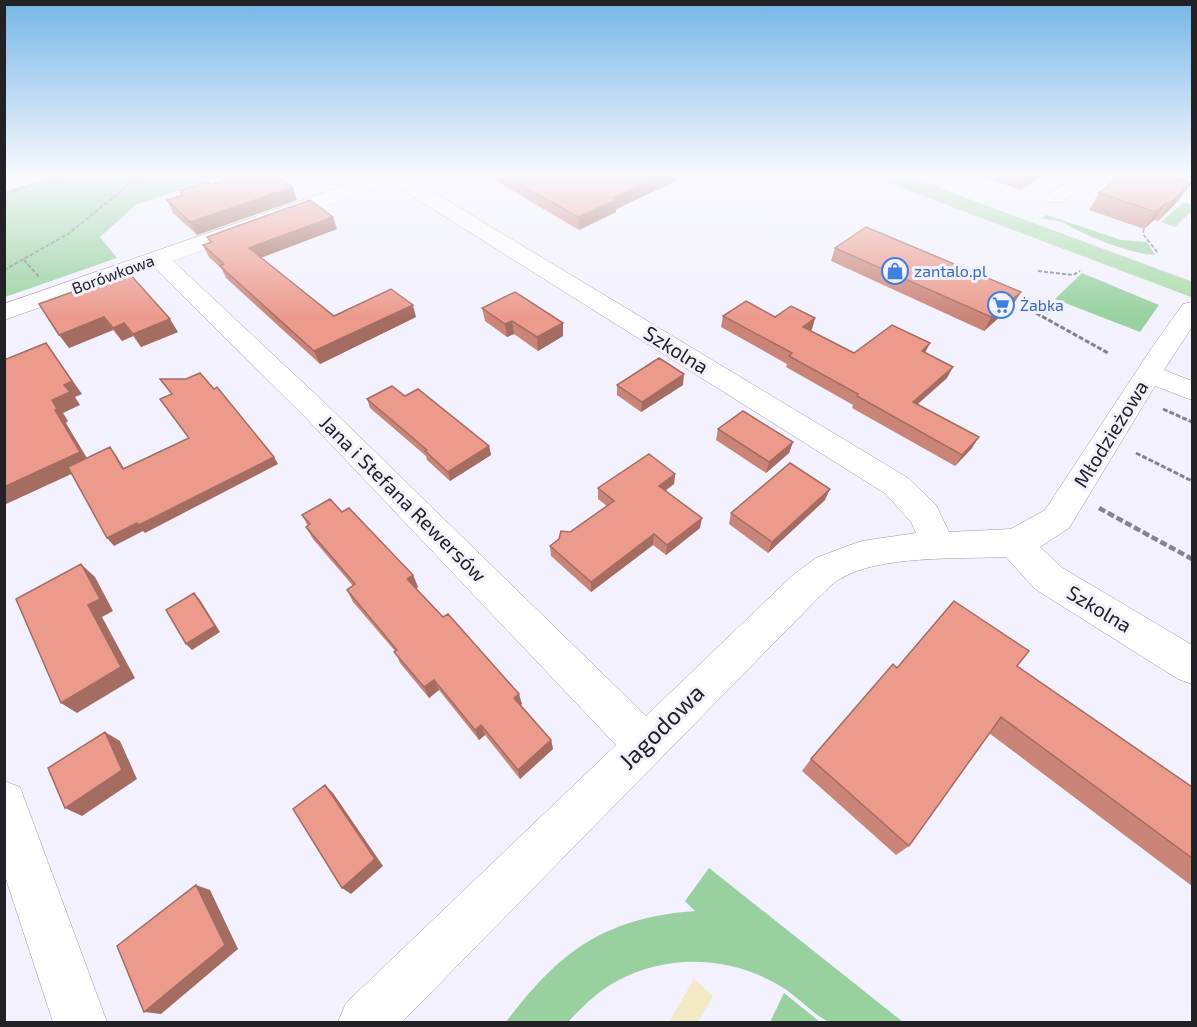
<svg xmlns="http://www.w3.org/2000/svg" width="1197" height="1027" font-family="'Exo 2',sans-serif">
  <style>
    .green { fill: #98d19f }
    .sand { fill: #f3e9c4 }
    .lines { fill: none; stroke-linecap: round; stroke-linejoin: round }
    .stream { fill: #68b8e4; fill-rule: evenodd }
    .minor-casing { stroke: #9c9ba6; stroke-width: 1 }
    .major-casing { stroke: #d3d3d4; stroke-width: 1 }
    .path-far2 { stroke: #84848c; stroke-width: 2; stroke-dasharray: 4 2; stroke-linecap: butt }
    .path-far1 { stroke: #84848c; stroke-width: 3; stroke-dasharray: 5 2; stroke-linecap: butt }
    .path { stroke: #84848c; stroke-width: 4.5; stroke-dasharray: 7 3; stroke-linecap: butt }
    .minor { fill: #fff; fill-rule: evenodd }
    .major { fill: #a9daa8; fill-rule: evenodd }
    .wall { fill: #cb8478 }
    .shaded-wall { fill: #a56c62 }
    .building { fill: #ec9a8c; stroke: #a56c62; stroke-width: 1.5 }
    .labels { text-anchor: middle; stroke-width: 6; stroke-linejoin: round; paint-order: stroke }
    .far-shop-label { font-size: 16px; fill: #366cbe; stroke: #f2f1fd; text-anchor: start }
    .far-street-label { font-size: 16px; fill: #222226; stroke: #f2f1fd }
    .street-label { font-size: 20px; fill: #222226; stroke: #f2f1fd }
    .near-street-label { font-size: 24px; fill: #222226; stroke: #f2f1fd }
  </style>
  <rect width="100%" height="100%" fill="#f2f1fd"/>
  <path class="green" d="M49,175H229L137,204L100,237L117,258L5,297L4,190Z
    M1184,202L1192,205V214L1189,213L1175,227L1161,222Z
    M1047,215L1121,240L1147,242L1155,255C1131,254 1086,236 1068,225C1060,220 1051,221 1042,218Z
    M1082,273L1159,305L1140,332L1055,299Z
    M709,868L903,1022C887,1023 842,1026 830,1022C820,1020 794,994 782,987C732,956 669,953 617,981C598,991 582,1007 568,1022H506C560,951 604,918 695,911L685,901Z
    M784,993L820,1022H770Z"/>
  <path class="sand" d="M694,979L713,996L698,1022H669Z"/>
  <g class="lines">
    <path class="stream" d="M57,175H64L4,196V192Z"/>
    <defs>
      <path id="minor" d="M20,175H49L46,179L4,192V179Z
        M375,175H405L908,478L936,505L949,532L1011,529L1045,510L1151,349L1183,304L1192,302V327L1164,370L1192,381V400L1155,386L1069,528L1040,547L1061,567L1192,645V684L1178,679L1035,589L1006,557C961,559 878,555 840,579C832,583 826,591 819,597L402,1022H338L346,1003L616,745L307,419L154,267L4,320V304ZM390,182L886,494L911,522L916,533L862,541L850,545L816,558L793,575L646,716L327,405L173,261Z
        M1079,175H1102L1062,202H1048L1045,198L1048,194Z
        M4,781L20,787L107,1022H53L4,873Z"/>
      <path id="major" d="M876,175H903L1192,282V297L879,179Z"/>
    </defs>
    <use href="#minor" class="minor-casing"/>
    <use href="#major" class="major-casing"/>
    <path class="path-far2" d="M844,175L863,182
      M1144,229L1143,234L1158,253
      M24,260L39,277
      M4,270L68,234L141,175
      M1038,271L1073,275L1080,271
      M1023,306L1039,315"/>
    <path class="path-far1" d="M1036,313L1108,353
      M1163,409L1192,422
      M1136,453L1192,481"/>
    <path class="path" d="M1099,508L1192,559"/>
    <use href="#minor" class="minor"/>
    <use href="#major" class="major"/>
  </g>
  <path class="wall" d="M495,175H678V180L616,209V212L579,230L496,181Z
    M978,175H1043L1021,190Z
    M1184,181L1179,200L1158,221L1154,220L1144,229L1089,210L1099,193Z
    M211,185L297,200L197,235L173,213L167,200L182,196L180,191Z
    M337,229L261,258L334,316L416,317L320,364L226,278L222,269L209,257L203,245L210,243L207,237Z
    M835,248L1013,305L984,331L831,261Z
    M39,304L178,332L141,347L133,336L122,341L113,330L69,348Z
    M482,308L563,336L538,351L514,334L507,337L485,321Z
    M723,316L815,318L812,329L810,331L854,353H925L947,378L918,404L972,448L955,466L852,408L853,405L786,367L787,364L721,327Z
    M617,385H683L641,412L617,395Z
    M405,396L489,446L491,455L450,481L427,460L426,456L370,408L367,399Z
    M718,429L793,442L789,453L766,473L716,440Z
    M675,474L674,484L666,490L700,528L666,555L653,545L591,592L551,556L550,546L607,506L598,499V488Z
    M825,500L768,553L729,524L731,513Z
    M342,512L413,575L418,587L416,589L522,704L521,705L551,740L553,749L520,779L485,735L479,740L439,690L429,698L400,663L395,651L353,602L347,590L353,586L313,539L306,527L308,526L302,515Z
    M1017,666L1192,787V886L989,733L909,846L896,855L802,771L811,759L897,668Z"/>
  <path class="shaded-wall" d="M664,175H678V180L616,209V212L579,230L578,217L613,198Z
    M1032,175H1043L1021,190L1027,179Z
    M1178,175H1192V176L1161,195L1172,178Z
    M1191,183L1179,200L1158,221L1169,204Z
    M293,187L297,200L197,235L190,222Z
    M1166,203L1154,220L1144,229L1156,212Z
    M333,217L337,229L254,260L249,248Z
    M1021,292L1013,305L984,331L991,317Z
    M413,305L416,317L320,364L314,351Z
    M104,317L113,330L69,348L59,335Z
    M815,318L812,329L800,338L803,327Z
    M170,319L178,332L141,347L133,334Z
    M512,321L514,334L507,337L505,324Z
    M124,323L133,336L122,341L113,328Z
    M563,323V336L538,351L537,337Z
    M46,343L82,394L75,397L80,405L63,413L68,421L66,423L91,465L4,505V487L55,410L52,400Z
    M930,343L924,355L922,351Z
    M953,367L947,378L907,413L913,402Z
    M684,374L683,385L641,412L642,402Z
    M979,437L972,448L955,466L962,455Z
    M793,442L789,453L766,473L769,462Z
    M489,446L491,455L450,481L448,472Z
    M110,447L116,455L129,477L123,469Z
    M274,457L278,464L145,533L143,531L114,546L107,538Z
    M675,474L674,484L658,496L659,486Z
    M830,489L825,500L768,553L772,542Z
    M702,518L700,528L666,555L667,545Z
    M654,534L653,545L591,592V582Z
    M81,564L95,577L113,611L102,617L135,678L77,713L61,703Z
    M413,575L418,587L412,591L407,579Z
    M194,593L200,600L220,632L192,650L186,644Z
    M434,680L439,690L429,698L424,687Z
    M519,694L522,704L517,709L514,698Z
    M481,725L485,735L479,740L475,730Z
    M105,732L120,741L137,779L82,816L65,808Z
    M551,740L553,749L520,779L518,770Z
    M325,785L333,793L383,866L351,894L342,888Z
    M196,885L210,890L238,949L161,1014L144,1012Z"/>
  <path class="building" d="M242,175H275L293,187L190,222L167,200L183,195L180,191L208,182L211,185Z
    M503,175H664L613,198L616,200L578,217Z
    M1015,175H1032L1027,179Z
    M1122,175H1178L1172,178L1191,183L1169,204L1166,203L1156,212L1099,193Z
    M310,200L333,217L249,248L334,316L391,289L413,305L314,351L220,266L224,264L203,245L212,242L207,237Z
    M866,227L1021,292L991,317L835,248Z
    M128,272L170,319L133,334L124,323L113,328L104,317L59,335L39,304Z
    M515,292L563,323L537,337L512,321L505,324L482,308Z
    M746,301L775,317L791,306L815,318L803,327L854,353L892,325L930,343L922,351L953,367L913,402L979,437L962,455L857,396L858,394L789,356L792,353L723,316Z
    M46,343L72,381L64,385L70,392L52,400L57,409L55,410L80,452L4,487V360Z
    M659,358L684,374L642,402L617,385Z
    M200,373L214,389L217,387L274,457L139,525L137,523L107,538L68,467L110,447L123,469L189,438L160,399L172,394L160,379H186Z
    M392,386L405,396L418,389L489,446L448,472L425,451L427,450L367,399Z
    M743,411L793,442L769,462L718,429Z
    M649,454L675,474L659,486L702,518L667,545L654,534L591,582L550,546L559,539L561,531L570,532L614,501L598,488Z
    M790,463L830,489L772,542L731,513Z
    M330,499L342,512L349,508L413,575L407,579L443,617L448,614L519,694L514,698L551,740L518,770L481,725L475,730L434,680L424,687L394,652L397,650L347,590L355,584L306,527L310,524L302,515Z
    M81,564L100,599L88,605L121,667L61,703L16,599Z
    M194,593L215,626L186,644L166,610Z
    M954,601L1029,651L1017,666L1192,787V858L1001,717L909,846L811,759L893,664L897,668Z
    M105,732L122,770L65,808L48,768Z
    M325,785L375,859L342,888L293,809Z
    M196,885L225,945L144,1012L117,946Z"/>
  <linearGradient id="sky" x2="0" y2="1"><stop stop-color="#75b6e6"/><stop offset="0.55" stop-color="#f9f9fe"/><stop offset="1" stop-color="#f9f9fe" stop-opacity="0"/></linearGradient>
  <rect width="1197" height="318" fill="url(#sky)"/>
  <defs>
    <symbol id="shop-ring" viewBox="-11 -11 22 22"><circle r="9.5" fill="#f2f1fd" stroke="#3f7fe0" stroke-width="1.5"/><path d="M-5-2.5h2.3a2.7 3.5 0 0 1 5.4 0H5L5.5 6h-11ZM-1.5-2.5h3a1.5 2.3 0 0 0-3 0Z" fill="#3f7fe0"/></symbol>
    <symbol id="supermarket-ring" viewBox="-11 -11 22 22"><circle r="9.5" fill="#f2f1fd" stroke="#3f7fe0" stroke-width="1.5"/><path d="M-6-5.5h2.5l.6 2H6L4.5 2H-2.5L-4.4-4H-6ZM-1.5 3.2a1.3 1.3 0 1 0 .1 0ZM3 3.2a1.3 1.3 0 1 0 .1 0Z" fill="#3f7fe0"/></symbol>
  </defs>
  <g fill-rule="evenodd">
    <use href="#shop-ring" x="880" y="256" width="30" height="30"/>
    <use href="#supermarket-ring" x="986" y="290" width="30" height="30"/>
  </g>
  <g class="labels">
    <g class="far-shop-label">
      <text x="914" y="277">zantalo.pl</text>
      <text x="1020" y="311">Żabka</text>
    </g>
    <g class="far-street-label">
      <text transform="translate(113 274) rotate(-20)" y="6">Borówkowa</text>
    </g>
    <g class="street-label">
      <text transform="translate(676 350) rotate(32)" y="7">Szkolna</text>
      <text transform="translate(1111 434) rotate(-58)" y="7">Młodzieżowa</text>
      <text transform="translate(403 499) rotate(45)" y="7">Jana i Stefana Rewersów</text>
      <text transform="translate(1099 609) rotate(31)" y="7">Szkolna</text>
    </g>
    <g class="near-street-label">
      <text transform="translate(662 727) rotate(-45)" y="8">Jagodowa</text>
    </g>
  </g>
  <rect width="1197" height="1027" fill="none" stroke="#222226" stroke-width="12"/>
</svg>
